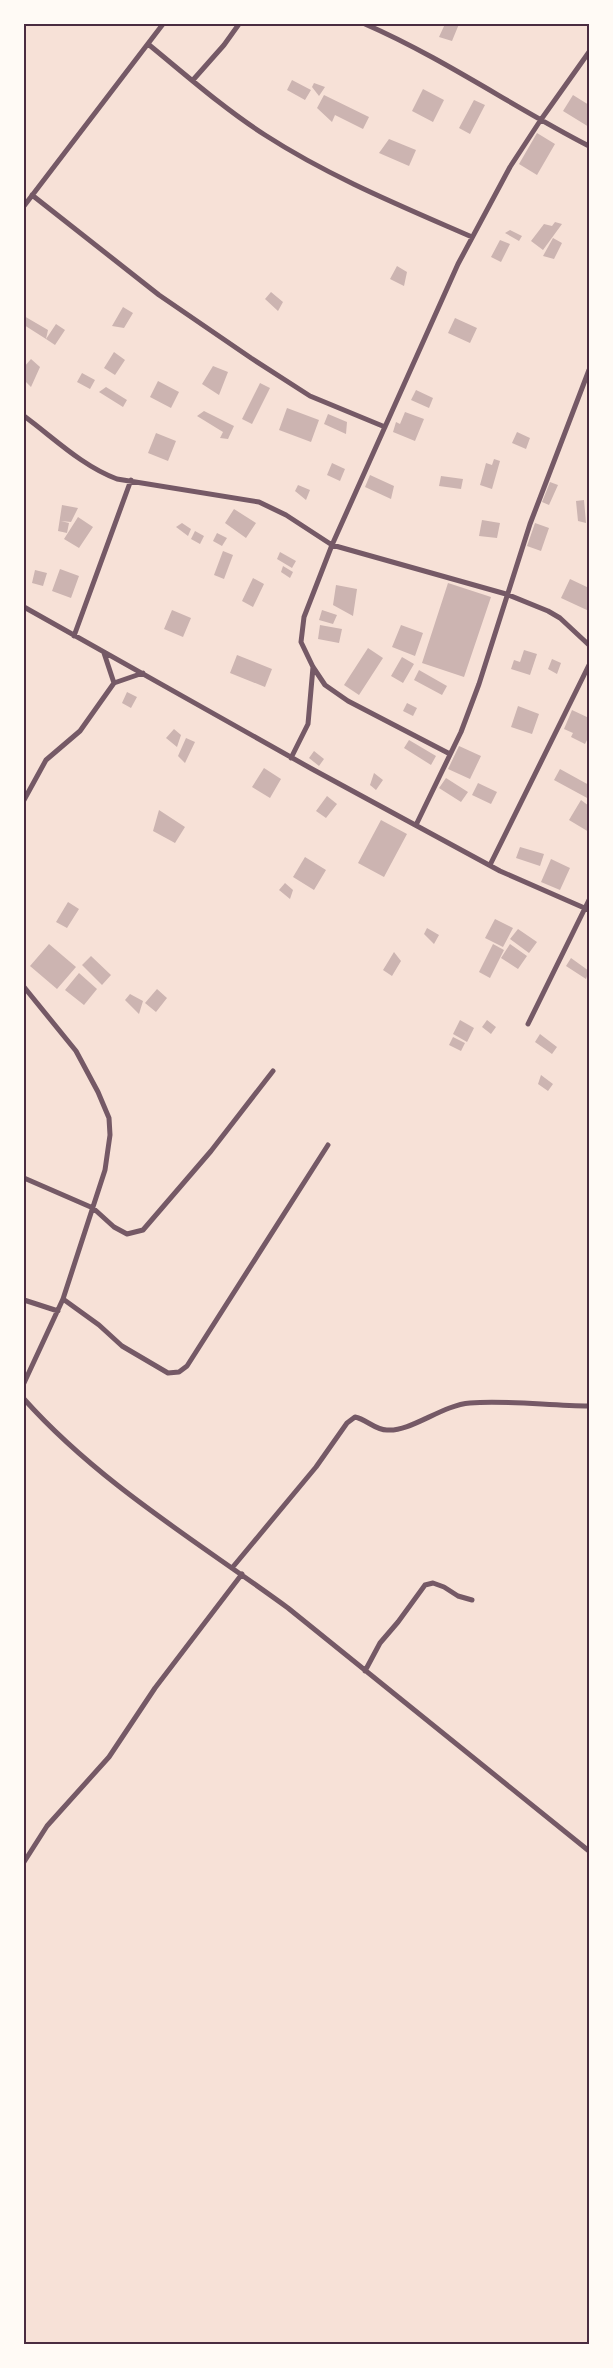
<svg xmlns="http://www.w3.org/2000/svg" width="613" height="2368" font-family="Literata,serif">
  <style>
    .building { fill: #ccb4b1 }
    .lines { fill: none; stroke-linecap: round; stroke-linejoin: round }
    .minor { stroke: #755966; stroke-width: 5 }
    .neatline { fill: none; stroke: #4a2c40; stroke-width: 2 }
  </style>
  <rect width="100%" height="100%" fill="#f7e1d7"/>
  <path class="building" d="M445,24H459L452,41L439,37Z
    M292,80L311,90L305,100L287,90Z
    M314,83L325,87L319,96L312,87Z
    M423,89L444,100L433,122L412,111Z
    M324,95L369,117L363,129L335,115L332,122L317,108Z
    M573,95L589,105V127L563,111Z
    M474,100L485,105L470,134L459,128Z
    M537,133L555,144L537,175L519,164Z
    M389,139L416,150L409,166L379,153Z
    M555,222L562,224L543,250L531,241L544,224L552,226Z
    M510,230L522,236L519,241L505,233Z
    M553,238L562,243L554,259L543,256Z
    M500,240L510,244L501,262L491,257Z
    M397,266L407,272L404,286L390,279Z
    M271,292L283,302L278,311L265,299Z
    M123,307L133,313L124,328L112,326Z
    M24,316L48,330L46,339L24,325Z
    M455,318L477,328L470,343L448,333Z
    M56,324L65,330L55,345L46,339Z
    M114,352L125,360L115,375L104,368Z
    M31,359L40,367L31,387L24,380V367Z
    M213,366L228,372L219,395L202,384Z
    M82,373L95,380L90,389L77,382Z
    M158,381L179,392L171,408L150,397Z
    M260,383L270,388L252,424L242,419Z
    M106,387L127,400L123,407L99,392Z
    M416,390L433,398L429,408L411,400Z
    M287,408L319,420L311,442L279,430Z
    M204,411L234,426L228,439L220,438L223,432L197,416Z
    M405,412L424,419L415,441L393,432L396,422L400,424Z
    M328,414L347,422L346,434L324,424Z
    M517,432L530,438L526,449L512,443Z
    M156,433L176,441L168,461L148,453Z
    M494,459L500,461L492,489L480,485L486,463L492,465Z
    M332,463L345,469L340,481L327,475Z
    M370,475L394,486L391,499L365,487Z
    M441,476L463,479L461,489L439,486Z
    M550,482L558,485L549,505L542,502Z
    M298,485L310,490L306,500L295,491Z
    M584,500L586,523L578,521L576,501Z
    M62,505L78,508L71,522L61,521L69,523L67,533L58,531Z
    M234,509L256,523L246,538L225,523Z
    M78,517L93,527L79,548L64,539Z
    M482,520L500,523L497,538L479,536Z
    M182,523L191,529L188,536L176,527Z
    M535,523L549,528L541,551L527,546Z
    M195,531L204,536L200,544L191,539Z
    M217,533L227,538L222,546L213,541Z
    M223,551L233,555L224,579L214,575Z
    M280,552L296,561L292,568L277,559Z
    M283,566L293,572L290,578L281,572Z
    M60,569L79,576L71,598L52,591Z
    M35,570L47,573L43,586L32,583Z
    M253,578L264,584L253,607L242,601Z
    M570,579L589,588V611L561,598Z
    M448,583L491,597L464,677L422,663Z
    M336,585L357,589L353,616L333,605Z
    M172,610L191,618L183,637L164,629Z
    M322,610L337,615L333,624L319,620Z
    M320,625L342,629L339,643L318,639Z
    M401,625L423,633L415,656L392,647Z
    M368,648L383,658L359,695L344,685Z
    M524,650L537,654L530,675L511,669L514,660L520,662Z
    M237,655L272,669L265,687L230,673Z
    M402,657L414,664L403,683L391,676Z
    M552,659L561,663L557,674L548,669Z
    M419,670L447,686L442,695L414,680Z
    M127,692L137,697L131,708L122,703Z
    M407,703L417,708L413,716L403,711Z
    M518,706L539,714L532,734L511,727Z
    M572,710L589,718V736L585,744L571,737L573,733L564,729Z
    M174,729L181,735L177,747L166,738Z
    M186,738L195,742L185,763L178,756Z
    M409,740L436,756L431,765L404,748Z
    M459,746L481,756L470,779L448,769Z
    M314,751L324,759L319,766L309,758Z
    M264,768L281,779L270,798L252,787Z
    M560,769L589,785V799L554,780Z
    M374,773L383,780L376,790L370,785Z
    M446,778L468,792L461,802L439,788Z
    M478,783L497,792L491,804L472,795Z
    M327,796L337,804L326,818L316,811Z
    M581,800L589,806V832L569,820Z
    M159,810L185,827L175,843L153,831Z
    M381,820L407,834L384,877L358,863Z
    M520,847L544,854L540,866L516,858Z
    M305,857L326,870L314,890L293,877Z
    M551,859L570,868L560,890L541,882Z
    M285,883L293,890L290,899L279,890Z
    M68,902L79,909L67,928L56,922Z
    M495,919L513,928L503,947L485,938Z
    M427,928L439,935L434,944L424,934Z
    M518,929L537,942L529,953L510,939Z
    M49,944L76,967L57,989L30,966Z
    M493,944L504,950L490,978L479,972Z
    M510,944L527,956L518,969L501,958Z
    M394,952L401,961L392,976L383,970Z
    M91,956L111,975L102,985L82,965Z
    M571,958L589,971L586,979L566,966Z
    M79,973L97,989L84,1005L65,990Z
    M157,989L167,998L156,1012L145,1003Z
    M130,994L143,1001L139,1014L125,1000Z
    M460,1020L474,1028L467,1042L453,1034Z
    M487,1020L496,1027L491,1034L482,1027Z
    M540,1034L557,1047L552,1054L535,1042Z
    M453,1037L465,1043L461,1051L449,1045Z
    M541,1075L553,1084L548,1091L538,1084Z"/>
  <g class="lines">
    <path class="minor" d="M365,24C443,58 513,107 589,146
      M148,44C186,75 223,108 265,135C330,177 401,206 472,237
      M193,80L224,45L239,24
      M32,195L159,295L251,358L310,396L385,427
      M24,206L163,24
      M24,416C54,438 82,466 117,479L259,502L286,515L332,545L506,594L548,611L560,618L589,645
      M24,607L312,769L500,871L589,910
      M74,636L131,480
      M104,653L114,683
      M450,754L348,701L325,685L313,667L301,642L304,617L332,545L458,264L510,167L540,121L589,52
      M291,758L308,724L313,667
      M24,800L46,760L80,731L114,683L143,673
      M416,825L461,732L479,684L530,524L589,370
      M490,865L589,665
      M24,987L76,1051L98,1092L109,1118L110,1135L105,1170L63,1299L24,1383
      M528,1024L589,900
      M24,1178L93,1208L114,1227L127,1234L143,1230L211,1151L273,1071
      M63,1299L99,1325L122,1346L168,1373L179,1372L187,1366L328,1145
      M24,1300L58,1311
      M24,1399C99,1483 198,1542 288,1608L589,1851
      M232,1568L316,1467L347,1423L355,1417C366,1419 375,1430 387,1430C411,1432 442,1405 470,1403C509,1400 550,1406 589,1406
      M365,1671L380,1643L398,1622L425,1585L433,1583L444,1587L458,1596L472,1600
      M24,1862L47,1826L109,1757L155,1688L242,1574"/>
  </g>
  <rect width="613" height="2368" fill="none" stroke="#fffaf5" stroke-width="50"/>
  <rect x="25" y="25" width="563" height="2318" class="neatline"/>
</svg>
